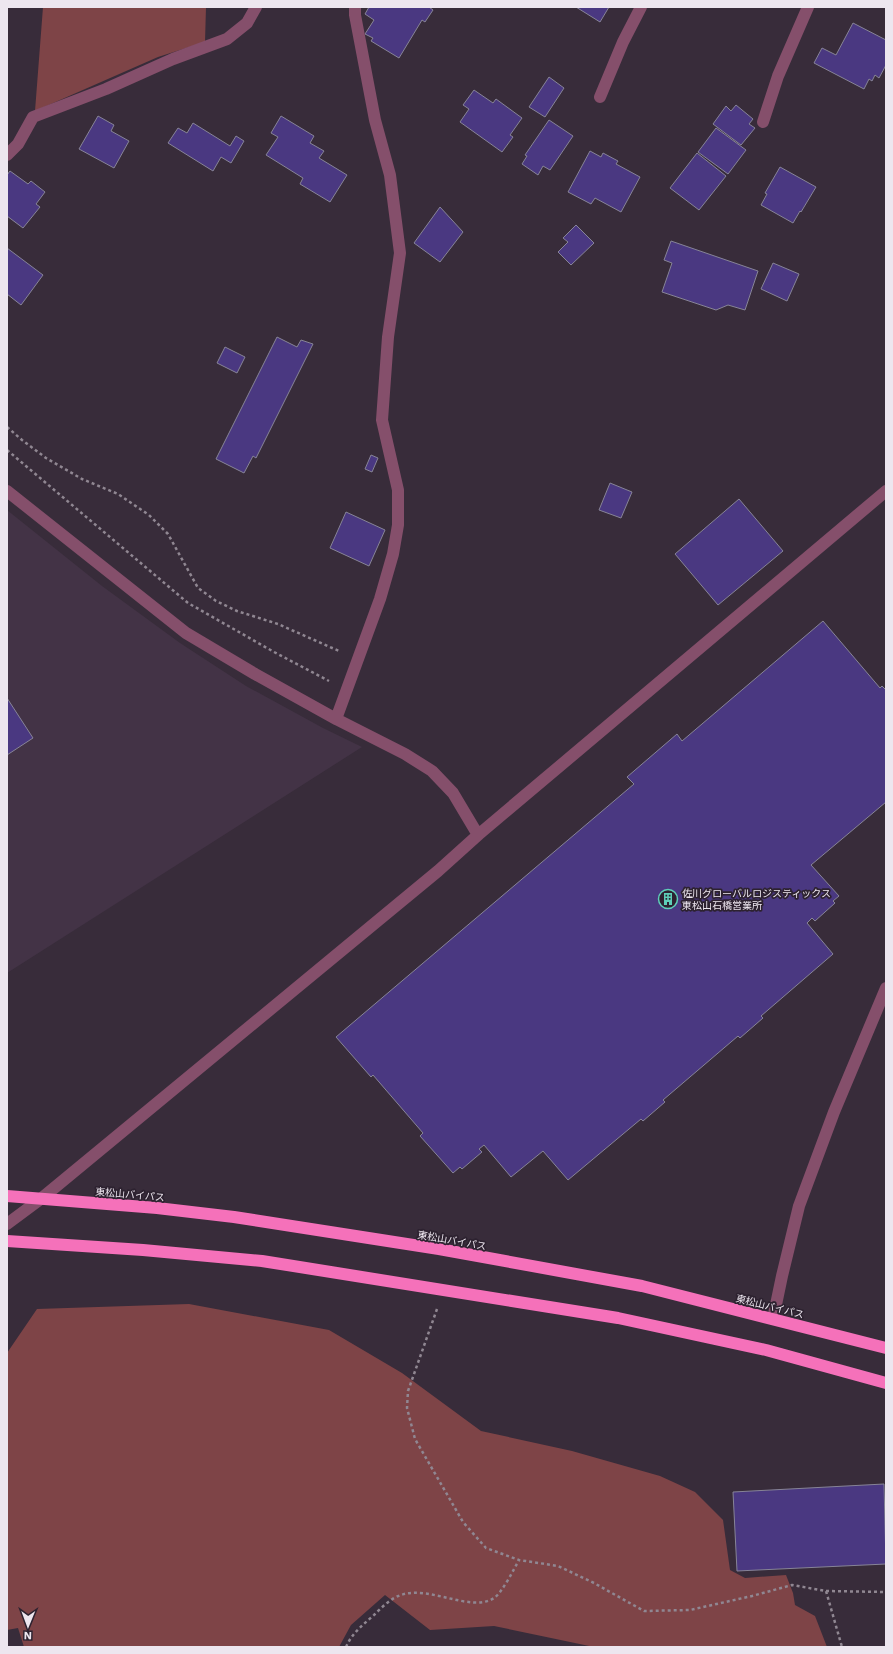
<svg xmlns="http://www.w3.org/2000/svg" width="893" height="1654" font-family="'Work Sans','Noto Sans JP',sans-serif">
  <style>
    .built { fill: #433346 }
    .green { fill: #7e4447 }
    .building { fill: #4a3881; stroke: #878497 }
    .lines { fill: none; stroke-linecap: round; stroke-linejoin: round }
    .path { stroke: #908792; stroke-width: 2.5; stroke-dasharray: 3 3; stroke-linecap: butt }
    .minor { stroke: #854f6b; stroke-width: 12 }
    .highway { stroke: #f571ba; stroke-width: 12 }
    .labels { text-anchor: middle; stroke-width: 3.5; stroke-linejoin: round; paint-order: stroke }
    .poi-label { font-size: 10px; fill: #ede6ef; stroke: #2d2230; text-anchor: start }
    .street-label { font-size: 10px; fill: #ede6ef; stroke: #2d2230 }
  </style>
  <rect width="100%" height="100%" fill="#382c3a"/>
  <path class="built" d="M7,510L102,586L180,643L246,686L323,728L362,747L7,973Z"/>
  <path class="green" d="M43,7H206L205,42L158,57L35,111Z
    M189,1304L329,1330L402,1373L481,1431L572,1451L660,1476L695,1492L723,1520L730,1570L745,1578L786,1575L793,1593L795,1605L815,1616L827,1647H594L494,1626L430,1630L385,1595L351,1625L339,1647H24L18,1628L7,1630V1353L37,1309Z"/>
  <path class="building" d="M369,7H429L433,10L425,22L422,20L399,58L371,41L373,38L365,34L374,20L365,14Z
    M576,7H609L600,22Z
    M853,23L886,40V65L879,78L875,75L872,81L869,79L864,89L814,63L822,48L836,55Z
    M549,77L564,88L545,117L529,107Z
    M474,90L493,103L496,99L522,118L510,135L513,137L502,152L460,122L469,109L463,105Z
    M736,105L753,119L749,124L755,128L741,145L713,124L726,106L731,111Z
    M98,116L114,125L111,131L129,141L114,168L79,149Z
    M281,116L314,136L310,143L324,151L319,158L347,175L330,202L300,184L303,178L266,155L278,137L271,133Z
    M549,120L573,136L550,170L543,166L538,175L522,164L527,156L525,155Z
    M193,123L230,146L236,136L244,141L231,163L221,157L213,171L168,143L178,128L187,133Z
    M716,128L746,150L728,174L698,152Z
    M590,151L601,157L603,153L618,161L616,164L640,177L621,212L595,198L591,204L568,192Z
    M697,153L726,176L699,210L670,188Z
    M780,167L816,187L801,212L800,211L793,223L761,205L767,194L765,193Z
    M10,171L28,184L31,181L45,192L36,204L40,207L23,228L7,216V175Z
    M440,207L463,232L440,262L414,243Z
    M576,225L594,243L571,265L558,252L568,242L563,238Z
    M671,241L758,271L745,310L728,305L716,310L662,292L672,263L664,260Z
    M7,248L43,275L21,305L7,294Z
    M773,263L799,274L787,301L761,289Z
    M277,337L297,347L301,340L313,344L256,458L253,456L244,473L216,459Z
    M225,347L245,357L237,373L217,363Z
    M371,455L378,458L372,472L365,469Z
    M610,483L632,492L621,518L599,510Z
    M739,499L783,551L718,605L675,554Z
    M346,512L385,530L369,566L330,548Z
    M823,621L880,688L882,686L886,690V802L811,865L839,896L833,901L835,903L815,921L812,918L807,923L833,954L761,1016L763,1018L740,1038L738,1036L663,1100L665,1102L643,1121L641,1119L568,1180L543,1151L511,1177L484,1145L479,1149L482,1152L462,1169L460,1167L453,1173L420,1136L423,1133L373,1075L371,1077L336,1037L634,784L627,777L677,734L682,741Z
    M7,698L33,738L7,755Z
    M884,1484L886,1564L737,1571L733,1492Z"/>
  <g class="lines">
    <path class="path" d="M7,427L22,440L46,458L82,479L118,494L149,515L168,534L198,588L216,601L237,611L278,624L339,651
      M7,450L188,603L274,652L329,681
      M437,1309L408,1391L407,1408L415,1439L463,1522L486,1548L519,1560L558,1566L594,1583L644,1611L690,1610L752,1596L792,1585L826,1591L842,1647
      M826,1591L886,1592
      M346,1647C352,1633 363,1625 374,1615C381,1608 391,1598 401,1595C429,1585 471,1613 494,1598C502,1593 514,1569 519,1560"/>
    <path class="minor" d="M600,97L623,42L641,7
      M763,122L778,76L808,7
      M7,155L18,144L33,117L106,89L173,59L227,39L247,23L256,7
      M7,491L186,633L255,674L336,719L405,754L432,771L453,793L478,835
      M336,719L380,599L393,554L398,525V490L382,420L388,337L400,253L390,175L375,120L355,15V7
      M7,1224L42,1198L438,871L478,835L886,491
      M773,1319L782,1276L799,1206L834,1112L886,988"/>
    <path class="highway" d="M7,1196L157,1208L234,1217L439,1249L642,1286L886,1348
      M7,1241L143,1250L262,1261L618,1318L766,1350L886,1383"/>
  </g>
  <defs>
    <symbol id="building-ring" viewBox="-11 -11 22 22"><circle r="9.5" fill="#2d2230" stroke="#5eceb8" stroke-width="1.5"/><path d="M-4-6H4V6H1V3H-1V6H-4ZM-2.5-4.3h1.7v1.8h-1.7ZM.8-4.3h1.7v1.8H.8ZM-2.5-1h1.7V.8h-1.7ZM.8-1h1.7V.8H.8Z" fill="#5eceb8"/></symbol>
  </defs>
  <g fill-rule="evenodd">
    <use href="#building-ring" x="657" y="888" width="22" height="22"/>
  </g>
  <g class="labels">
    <g class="poi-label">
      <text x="682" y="897">佐川グローバルロジスティックス<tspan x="682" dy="12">東松山石橋営業所</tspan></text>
    </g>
    <g class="street-label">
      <text transform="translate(130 1194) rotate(5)" y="4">東松山バイパス</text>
      <text transform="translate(452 1240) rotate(10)" y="4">東松山バイパス</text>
      <text transform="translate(770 1306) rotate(14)" y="4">東松山バイパス</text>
    </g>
  </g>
  <rect width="893" height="1654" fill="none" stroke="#ede6ef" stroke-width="16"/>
  <g transform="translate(28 1626) rotate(181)" stroke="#2d2230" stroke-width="3" paint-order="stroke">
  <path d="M0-3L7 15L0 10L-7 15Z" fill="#ede6ef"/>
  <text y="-6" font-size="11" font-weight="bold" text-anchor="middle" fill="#ede6ef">N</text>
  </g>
</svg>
